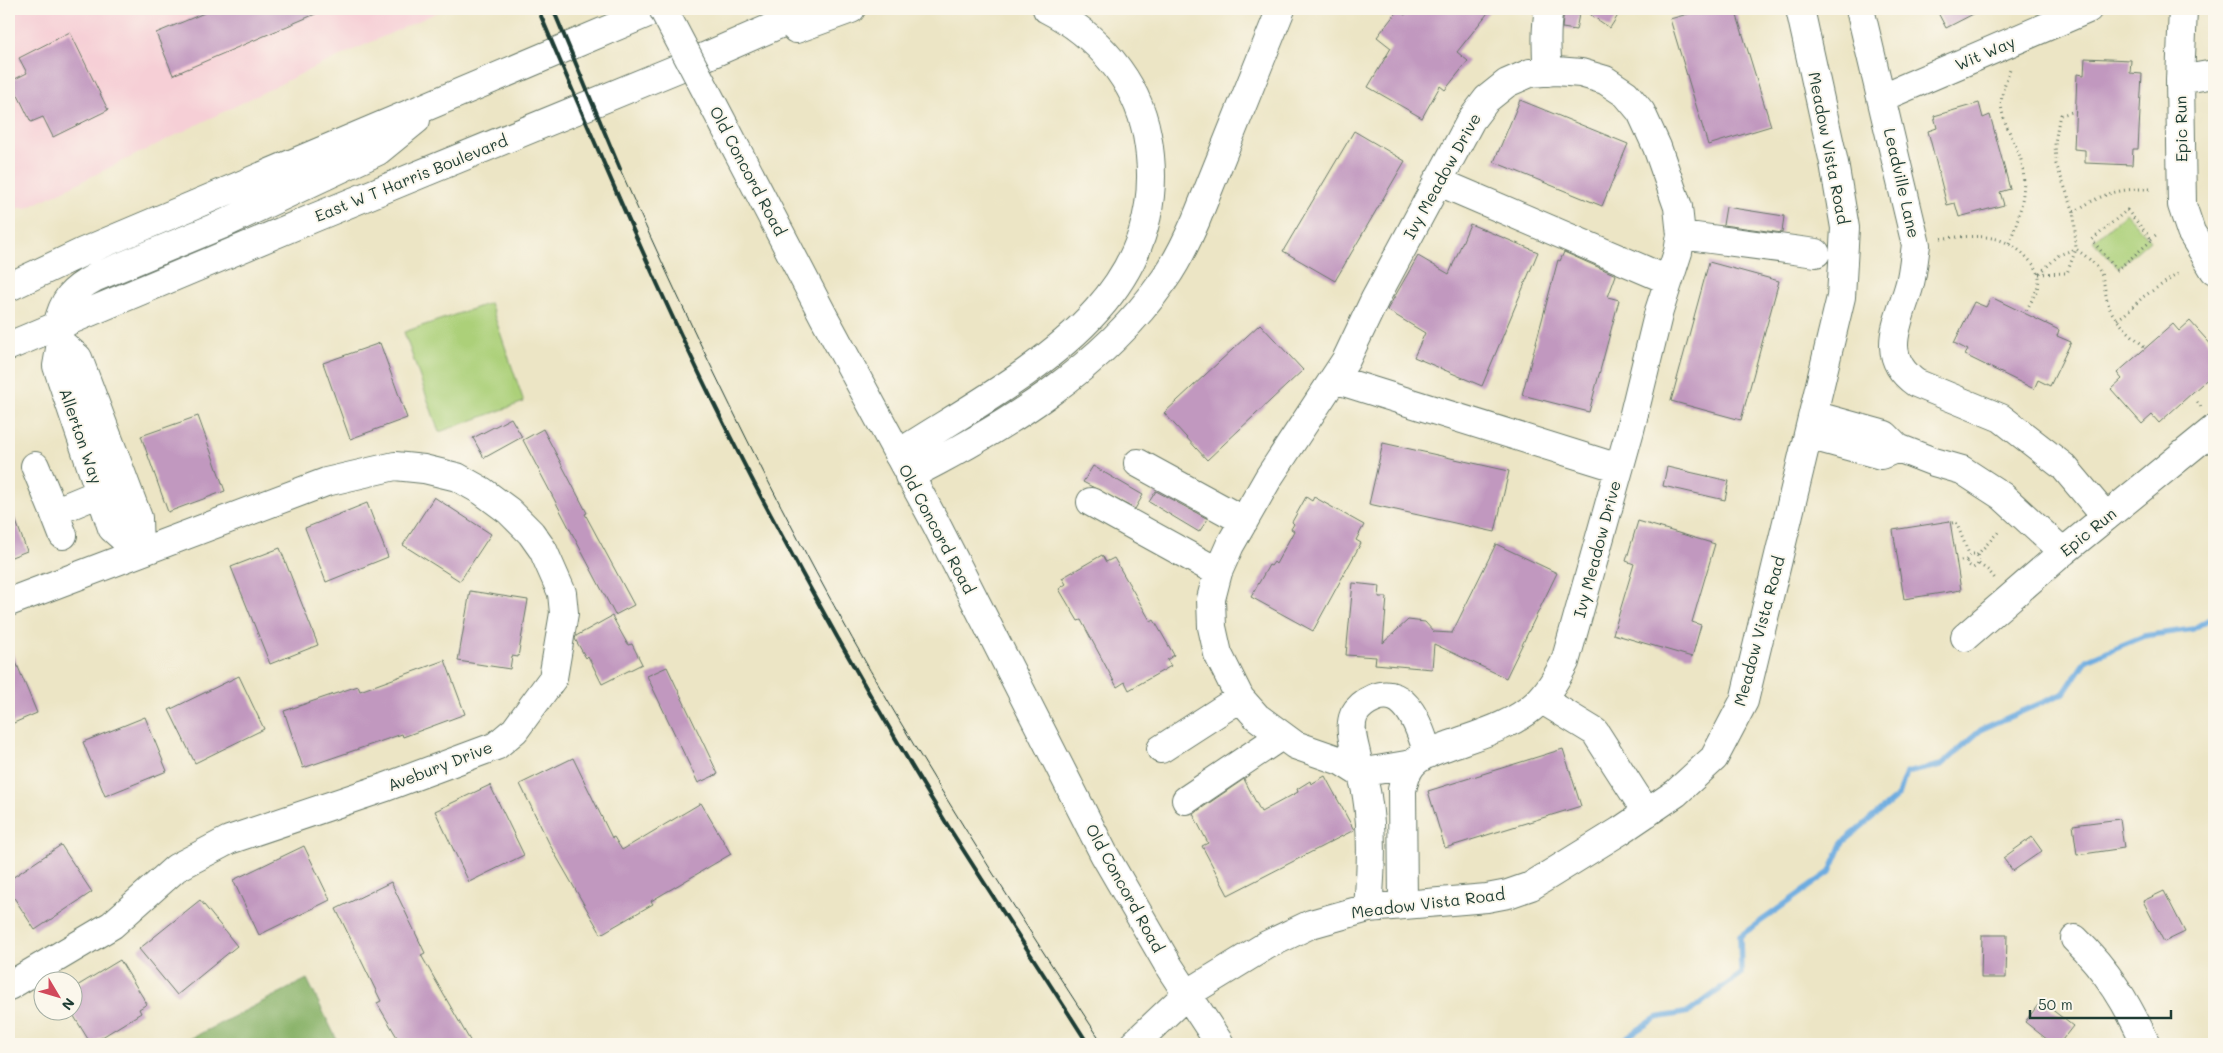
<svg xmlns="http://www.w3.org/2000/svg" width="2223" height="1053" font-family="Mali,sans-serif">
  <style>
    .built { fill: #f6cfd6 }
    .green { fill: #acd079; stroke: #668656 }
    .forest { fill: #89b269; stroke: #54784e }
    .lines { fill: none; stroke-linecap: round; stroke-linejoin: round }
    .stream { stroke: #6dace0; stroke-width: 5.5 }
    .building { fill: #c198bf }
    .minor-casing { stroke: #677867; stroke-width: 30 }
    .major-casing { stroke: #677867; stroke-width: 30 }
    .path { stroke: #677867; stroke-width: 3; stroke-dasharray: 1 4; stroke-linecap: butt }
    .minor { stroke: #fff; stroke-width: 28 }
    .major { stroke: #fff; stroke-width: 28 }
    .tram { stroke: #1f3d34; stroke-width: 1 }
    .rail { stroke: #1f3d34; stroke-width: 4 }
    .minor-bridge-casing { stroke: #677867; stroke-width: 30; stroke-linecap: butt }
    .minor-bridge { stroke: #fff; stroke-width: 28 }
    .labels { text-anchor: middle; stroke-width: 4; stroke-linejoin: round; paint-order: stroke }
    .street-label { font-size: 16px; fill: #1f3d34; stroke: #fbf7ec }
  </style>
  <rect width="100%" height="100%" fill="#fbf7ec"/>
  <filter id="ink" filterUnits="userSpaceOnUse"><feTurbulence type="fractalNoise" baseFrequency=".02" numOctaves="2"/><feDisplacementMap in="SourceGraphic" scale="10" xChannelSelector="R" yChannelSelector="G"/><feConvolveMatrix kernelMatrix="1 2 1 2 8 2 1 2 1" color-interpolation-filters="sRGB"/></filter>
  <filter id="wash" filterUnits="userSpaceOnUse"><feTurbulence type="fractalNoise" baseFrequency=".0096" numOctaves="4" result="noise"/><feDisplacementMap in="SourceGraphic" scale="20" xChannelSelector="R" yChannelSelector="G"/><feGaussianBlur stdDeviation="1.12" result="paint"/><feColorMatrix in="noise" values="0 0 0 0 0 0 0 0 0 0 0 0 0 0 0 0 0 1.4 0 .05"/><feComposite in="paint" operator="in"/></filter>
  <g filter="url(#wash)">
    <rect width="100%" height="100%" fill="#ece5c5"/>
    <path class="built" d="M9,9H445L311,69L27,208H16L9,201Z"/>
    <path class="green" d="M2126,213L2150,240L2118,268L2093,241Z
      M490,303L524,402L439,432L404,332Z"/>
    <path class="forest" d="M307,979L339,1044H180Z"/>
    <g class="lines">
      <path class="stream" d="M1616,1044L1656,1018L1689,1012L1741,974L1740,936L1830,872L1843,842L1899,795L1906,773L1941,765L1982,729L2064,693L2086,660L2144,636L2193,629L2214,616"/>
    </g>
    <g id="blocks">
      <path class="building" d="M214,9H327L173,75L156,33Z
        M1410,9H1491L1457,52L1468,61L1445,90L1440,86L1422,118L1368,87L1391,48L1377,37L1398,10L1405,15Z
        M1564,9H1580L1576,30L1562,28Z
        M1582,9H1622L1610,28Z
        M1705,9H1735L1771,126L1708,145L1670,19Z
        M1936,9H1983L1946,28Z
        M70,32L108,110L53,137L43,117L31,122L11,81L27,73L19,58Z
        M2085,58L2131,60L2130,73L2142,74L2138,149H2133L2132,165L2085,163V150L2074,149L2077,74L2084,75Z
        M1520,100L1628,144L1602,206L1494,162Z
        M1979,103L1983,118L1990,115L2010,189L2000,192L2004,205L1959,217L1955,203L1947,205L1928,131L1937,128L1934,116Z
        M1354,131L1405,161L1335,281L1283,251Z
        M1726,207L1784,216L1782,233L1723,225Z
        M1470,224L1538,252L1482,386L1414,357L1425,333L1387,310L1418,256L1449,274Z
        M1564,252L1616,275L1608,297L1619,300L1589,412L1522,395L1558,260L1560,261Z
        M1709,262L1779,281L1741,420L1671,401Z
        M1991,297L2059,330L2057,336L2071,342L2050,386L2038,380L2034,389L1965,355L1968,350L1954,343L1974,302L1986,307Z
        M2190,321L2214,348V373L2159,423L2152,415L2142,424L2111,389L2122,379L2117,373L2173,324L2179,331Z
        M1260,324L1303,370L1207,460L1164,413Z
        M380,343L407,418L350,439L323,363Z
        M198,416L225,491L168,512L141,436Z
        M511,418L522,437L484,458L473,438Z
        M543,429L587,513L585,514L634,605L615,615L523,440Z
        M1383,443L1509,471L1495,532L1369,504Z
        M1093,466L1143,495L1135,509L1083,482Z
        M1667,467L1729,481L1725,500L1663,486Z
        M1156,491L1208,519L1199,532L1149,502Z
        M434,497L491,534L460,581L403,545Z
        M1306,497L1312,501L1314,497L1364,525L1356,540L1361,543L1313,631L1251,597L1269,565L1271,566L1274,562L1276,564L1294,531L1291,529L1294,524L1292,522Z
        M367,503L388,557L326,582L305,528Z
        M10,505L27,551L9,558V506Z
        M1638,521L1715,544L1692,622L1701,625L1692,657L1613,634L1634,564L1626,561Z
        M1950,521L1961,590L1904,599L1893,530Z
        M1496,544L1557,573L1506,678L1434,644L1432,669L1375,664L1376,657L1346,655L1353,583L1380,586L1379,597H1387L1383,643L1408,620L1425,622L1434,632L1452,633Z
        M280,548L318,645L270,664L231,567Z
        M1102,555L1106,562L1114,558L1151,622L1154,620L1174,655L1167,660L1171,666L1129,690L1125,682L1117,687L1081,620L1078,621L1059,589L1066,584L1062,578Z
        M470,591L528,600L518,657L512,656L510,669L458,661Z
        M612,616L628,645L632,644L642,664L602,684L588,656L586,658L575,639L576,636Z
        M9,645L37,713L9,725Z
        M445,660L465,714L403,737L402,734L303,768L284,711L358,686L360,691Z
        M667,667L718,774L698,783L647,676Z
        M239,676L264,729L195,763L169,710Z
        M145,717L167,771L105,796L83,742Z
        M1563,749L1581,806L1445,848L1428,791Z
        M573,758L612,838L614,837L622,850L701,803L731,854L651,901L653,904L601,934L551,847L520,784Z
        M1325,776L1354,830L1228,895L1202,846L1208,843L1193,814L1244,779L1261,812L1298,792L1297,789L1310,781L1311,784Z
        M490,785L524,855L469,882L435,811Z
        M2120,819L2124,848L2077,855L2073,825Z
        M2032,837L2042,851L2013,871L2003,858Z
        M61,845L92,892L35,930L9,890V880Z
        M304,846L330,900L259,935L233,880Z
        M391,882L425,953L421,955L472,1044H401L377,1003L381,1001L336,909Z
        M2164,891L2185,932L2164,942L2143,901Z
        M200,900L237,946L177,995L139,949Z
        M1982,935H2007L2006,978H1981Z
        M120,960L147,1004L139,1009L141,1013L91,1044L72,1013V989Z
        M2041,1001L2073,1026L2059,1044H2053L2025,1022Z"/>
    </g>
  </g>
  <g filter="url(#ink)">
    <use href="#blocks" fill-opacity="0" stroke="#677867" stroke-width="1"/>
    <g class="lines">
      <defs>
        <path id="minor" d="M1860,9L1916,245C1914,258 1913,271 1910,283C1901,319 1876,355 1916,383L2001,418L2064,467L2106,517
          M2183,9L2180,80L2182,205L2191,232L2214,270
          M1548,72C1546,50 1545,30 1549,9
          M2180,80L2214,74
          M1883,97L2088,9
          M725,127L824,317L935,522L1104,854L1170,968L1220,1044
          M1437,181L1668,280
          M1681,235L1816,253
          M57,327L61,343L57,366L112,528L139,552
          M61,343L78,358L138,518L139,552
          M1334,379L1619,468
          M1813,415L1885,435L1898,448L1934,462L1962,470L2002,496L2063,552
          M1808,435L1881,455L1898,448
          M1138,463L1244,521
          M35,466L54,512
          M1091,502L1218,572
          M63,535L54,512L100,493
          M9,602L326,482L395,466L424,469L457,477L482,491L509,511L531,533L543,550L562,593L564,613L553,678L515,730L496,746L386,787L229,840L176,868L112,925L9,986
          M1965,637L2063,552L2214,429
          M1541,699L1595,732L1647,813
          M1161,749L1240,698
          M1360,773L1341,761L1295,745L1257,717L1240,698L1218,654L1212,627L1211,599L1218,572L1230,545L1269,477L1346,360L1375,299L1471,120L1487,99L1507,83L1530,73L1556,71L1581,73L1605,80L1626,94L1641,112L1657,147L1678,207L1681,235L1678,252L1659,311L1630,430L1565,662C1557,677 1549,692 1536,704C1514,725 1478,735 1450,745C1437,750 1421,754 1412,765C1406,772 1404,781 1402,790L1403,904
          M1360,773L1412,764
          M1186,800L1281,736
          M1368,908C1371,871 1373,834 1367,797C1365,782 1359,768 1356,753C1353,741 1349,727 1354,715C1358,707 1367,701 1374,698C1407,684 1421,731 1428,754
          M2075,939C2108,971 2127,1003 2146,1044
          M1134,1044L1187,994L1267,945L1311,924L1368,908L1487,898L1508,894L1531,886L1620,831L1676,793L1714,758L1744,701L1841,297L1845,228L1834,163L1800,9"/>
        <path id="major" d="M796,29L851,9
          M9,287L83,252L657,9
          M57,327C63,299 72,290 96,277L221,225L378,151L416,120
          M9,346L316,217L686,65L814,9
          M898,454C1015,378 1179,304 1147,135C1137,80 1096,34 1047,9
          M909,476C1004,428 1103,368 1164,280C1177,262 1187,241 1196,220L1281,9"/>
      </defs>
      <use href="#minor" class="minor-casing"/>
      <use href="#major" class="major-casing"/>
      <path class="path" d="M2076,111L2061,115L2059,119L2055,143L2056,164L2074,212L2076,249C2084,255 2093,261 2099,270C2106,281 2104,298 2111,311C2119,325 2134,337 2146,348
        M2127,210L2152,240L2117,270L2092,240Z
        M2074,212C2101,194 2119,188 2151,189
        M1941,238C1977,236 2004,231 2030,261C2035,266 2039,271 2039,278C2039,290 2030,303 2025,313
        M2151,239L2158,233
        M2009,243C2019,219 2026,195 2023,169C2020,148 2006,131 2002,111C1999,96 2006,81 2011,66
        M2040,273L2059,255L2075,249
        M2039,274L2067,273L2076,249
        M2117,319L2124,315L2143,297L2178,274
        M2197,402L2203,409
        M1952,523L1956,522L1969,554
        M1977,555L2000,530
        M1956,562L1966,560L1971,554H1976L1980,559L1977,566L1973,568L1967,564L1966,560
        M1979,564L1989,571L1996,580"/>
      <use href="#minor" class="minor"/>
      <use href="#major" class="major"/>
      <path class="tram" d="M620,169C701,352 789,531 889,703C957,819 1030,932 1103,1044"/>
      <path class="rail" d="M538,9C606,170 675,332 756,487C816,602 880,715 948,826C994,899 1042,971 1088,1044
        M553,9L620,169"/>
      <defs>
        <path id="minor-bridge" d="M663,9L725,127"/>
      </defs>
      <use href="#minor-bridge" class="minor-bridge-casing"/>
      <use href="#minor-bridge" class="minor-bridge"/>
    </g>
  </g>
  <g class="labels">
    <g class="street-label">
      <text transform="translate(1985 53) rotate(-23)" y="6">Wit Way</text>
      <text transform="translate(2181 129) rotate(-91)" y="6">Epic Run</text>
      <text transform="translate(1829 148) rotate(79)" y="6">Meadow Vista Road</text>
      <text transform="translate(748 171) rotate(62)" y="6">Old Concord Road</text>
      <text transform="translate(1442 176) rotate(-61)" y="6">Ivy Meadow Drive</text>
      <text transform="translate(411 178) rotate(-22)" y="6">East W T Harris Boulevard</text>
      <text transform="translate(1902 183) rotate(77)" y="6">Leadville Lane</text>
      <text transform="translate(81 436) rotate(71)" y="6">Allerton Way</text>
      <text transform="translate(937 529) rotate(62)" y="6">Old Concord Road</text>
      <text transform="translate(2088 532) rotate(-39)" y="6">Epic Run</text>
      <text transform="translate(1597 549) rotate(-75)" y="6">Ivy Meadow Drive</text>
      <text transform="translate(1759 631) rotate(-75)" y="6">Meadow Vista Road</text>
      <text transform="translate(440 766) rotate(-21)" y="6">Avebury Drive</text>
      <text transform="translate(1125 888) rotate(61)" y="6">Old Concord Road</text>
      <text transform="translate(1428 903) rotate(-7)" y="6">Meadow Vista Road</text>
    </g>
  </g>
  <rect width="2223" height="1053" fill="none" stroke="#fbf7ec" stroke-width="30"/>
  <g transform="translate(58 996) rotate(128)"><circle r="24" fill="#fbf7ec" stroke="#a3ada2"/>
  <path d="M0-4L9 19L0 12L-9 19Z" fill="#d1495b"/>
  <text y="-8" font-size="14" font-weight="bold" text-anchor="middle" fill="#1f3d34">N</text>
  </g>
  <path d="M2030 1010v8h141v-8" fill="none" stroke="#1f3d34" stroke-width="2.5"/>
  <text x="2038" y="1010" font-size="15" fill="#1f3d34" stroke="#fbf7ec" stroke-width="4" paint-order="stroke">50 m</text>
</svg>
